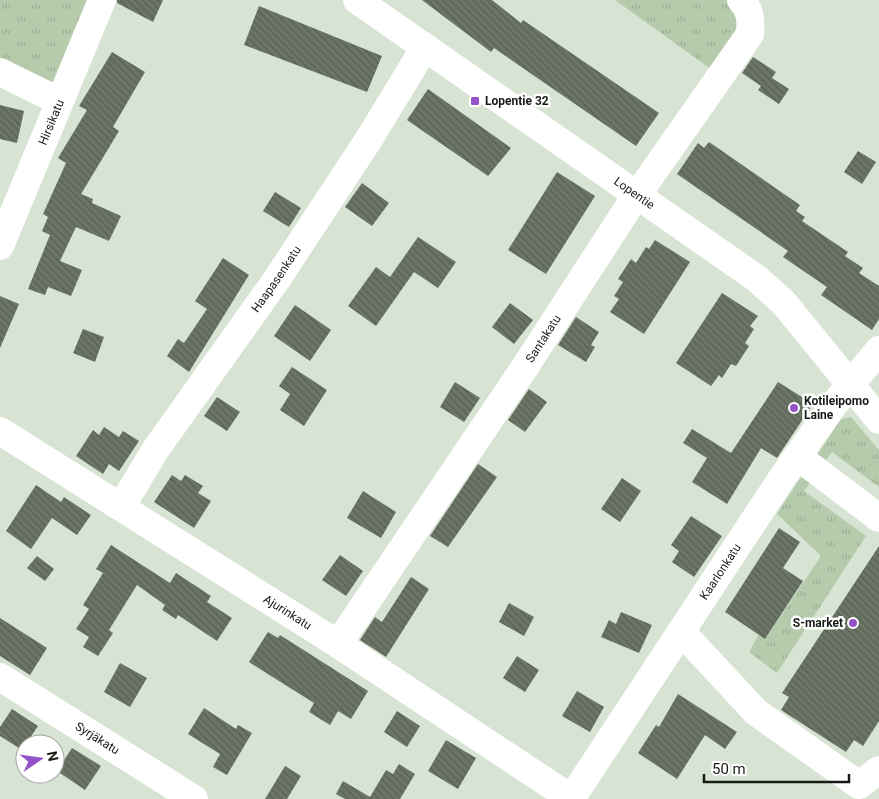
<svg xmlns="http://www.w3.org/2000/svg" width="879" height="799" font-family="Roboto,sans-serif">
  <style>
    .grass { fill: url(#grass-tufts) }
    .building { fill: url(#building-back-hatch) }
    .lines { fill: none; stroke-linecap: round; stroke-linejoin: round }
    .minor { stroke: #fff; stroke-width: 28 }
    .poi-dot { fill: #9452c7; stroke: #fff; stroke-width: 2 }
    .labels { text-anchor: middle; stroke-width: 5; stroke-linejoin: round; paint-order: stroke }
    .poi-label { font-size: 12px; font-weight: bold; fill: #171b15; stroke: #fff; text-anchor: start }
    .street-label { font-size: 12px; fill: #171b15; stroke: #fff }
  </style>
  <defs>
    <pattern id="grass-tufts" width="24" height="20" patternUnits="userSpaceOnUse" patternTransform="scale(1.25)"><rect width="24" height="20" fill="#b6cbac"/><path d="M3 7l-1-3M5 7V3M7 7l1-3M15 17l-1-3M17 17v-4M19 17l1-3" fill="none" stroke="#9cae93"/></pattern>
    <pattern id="building-back-hatch" width="6" height="6" patternUnits="userSpaceOnUse" patternTransform="scale(1.25)"><rect width="6" height="6" fill="#6b7566"/><path d="M-1 5l2 2M0 0l6 6M5-1l2 2" fill="none" stroke="#575f53"/></pattern>
  </defs>
  <rect width="100%" height="100%" fill="#d8e4d3"/>
  <path class="grass" d="M0,0H94L54,82L34,78L0,61Z
    M615,0H732L742,18L715,72Z
    M851,417L879,450V487L832,452L825,462L817,455L841,419Z
    M803,474L813,479L804,491L866,536L777,673L749,652L759,634L766,638L821,556L777,514Z"/>
  <path class="building" d="M117,0H163L153,22L117,3Z
    M422,0H492L521,23L523,20L659,113L636,146L494,48L491,52Z
    M259,6L382,56L367,92L244,45Z
    M112,52L145,72L113,127L119,131L81,194L93,199L92,203L121,216L109,241L76,227L60,261L82,270L71,296L48,287L45,295L28,289L50,235L42,231L48,217L43,214L66,163L58,158L87,110L79,106Z
    M753,57L776,72L772,78L789,89L779,104L758,90L761,86L742,73Z
    M428,89L511,148L488,176L407,120Z
    M0,105L24,111L17,143L0,139Z
    M709,142L800,205L796,211L805,217L802,221L848,252L845,256L863,268L859,273L879,286V319L872,330L821,295L827,287L783,257L788,251L677,174L698,143L704,148Z
    M858,151L876,162L862,184L844,172Z
    M557,172L595,196L546,274L508,250Z
    M362,183L389,203L372,226L345,207Z
    M275,192L301,208L289,227L263,211Z
    M418,237L456,262L438,288L414,272L376,326L348,306L376,267L390,277Z
    M655,240L690,262L644,334L610,312L619,299L614,296L623,282L618,279L631,259L636,263L646,247L649,249Z
    M223,258L249,275L189,372L167,356L178,339L184,343L207,309L195,301Z
    M722,293L758,316L750,326L754,329L745,343L749,346L736,366L731,364L722,378L719,375L711,386L676,363Z
    M0,296L19,304L0,348Z
    M510,303L533,320L514,344L492,327Z
    M295,305L331,330L310,361L274,336Z
    M576,317L599,332L591,345L595,347L586,362L558,345Z
    M83,329L104,337L95,362L73,353Z
    M292,367L327,390L304,426L280,410L290,394L279,386Z
    M455,382L480,398L464,422L440,407Z
    M778,382L813,404L777,458L761,448L727,504L692,482L707,458L683,443L692,429L731,453Z
    M529,389L547,402L525,432L508,420Z
    M217,397L240,412L227,431L204,416Z
    M104,427L119,437L123,431L139,441L119,471L109,464L103,474L76,456L93,430L99,435Z
    M478,464L497,477L448,547L430,536Z
    M172,475L181,481L185,475L203,486L198,493L211,501L194,528L154,502Z
    M622,478L641,491L620,522L601,509Z
    M36,485L61,502L64,497L91,515L77,535L52,518L31,549L6,531Z
    M363,491L396,512L381,538L347,518Z
    M691,516L722,536L694,577L672,562L679,551L671,545Z
    M779,528L800,542L783,568L803,581L765,639L725,612Z
    M111,545L170,583L176,573L211,596L207,602L232,618L217,641L178,615L176,619L162,610L165,605L137,585L109,630L113,633L98,656L83,647L89,637L76,629L89,609L83,605L103,573L96,569Z
    M879,546V721L863,746L854,740L846,752L781,710L789,697L782,693Z
    M340,555L363,571L346,596L322,580Z
    M37,556L54,569L45,581L27,568Z
    M411,577L429,589L386,657L360,640L375,617L382,622Z
    M509,603L534,617L524,636L499,622Z
    M621,612L652,625L639,653L601,637L609,620L616,624Z
    M0,618L47,648L30,675L0,656Z
    M268,632L278,638L280,635L368,691L351,719L338,711L330,725L309,712L314,703L249,662Z
    M517,656L539,670L525,692L503,678Z
    M120,663L147,678L130,707L104,692Z
    M577,691L604,707L590,732L562,716Z
    M678,694L737,732L725,749L705,735L677,779L638,753L656,725L659,727Z
    M204,708L236,729L238,725L252,733L227,775L213,767L220,754L188,734Z
    M12,709L38,726L22,750L0,736V727Z
    M397,711L420,726L407,747L384,732Z
    M446,740L476,758L458,789L428,771Z
    M72,748L101,766L85,790L57,771Z
    M399,764L415,774L400,799H345L336,794L343,781L370,797L386,770L393,774Z
    M285,766L301,776L287,799H265Z"/>
  <g class="lines">
    <g class="minor">
      <path id="s1" d="M357,0L756,278L784,303L879,420"/>
      <path d="M0,72L59,101"/>
      <path id="s2" d="M0,246L102,0"/>
      <path id="s3" d="M0,431L338,644L572,799"/>
      <path d="M797,456L879,518"/>
      <path id="s4" d="M121,507L156,449L277,279L369,139L425,47"/>
      <path d="M679,634L689,640L756,712L859,785L879,770"/>
      <path id="s5" d="M338,644L523,370L628,208L750,34C751,21 751,10 741,0"/>
      <path id="s6" d="M0,677L194,799"/>
      <path id="s7" d="M571,799L782,478L835,403L879,350"/>
    </g>
  </g>
  <g class="poi-dot">
    <rect x="470" y="96" width="10" height="10" rx="2.5"/>
    <circle cx="794" cy="408" r="5"/>
    <circle cx="853" cy="623" r="5"/>
  </g>
  <g class="labels">
    <g class="poi-label">
      <text x="485" y="105">Lopentie 32</text>
      <text x="804" y="405">Kotileipomo<tspan x="804" dy="14">Laine</tspan></text>
      <text x="843" y="627" text-anchor="end">S-market</text>
    </g>
    <g class="street-label">
      <text dy="4" stroke="none"><textPath href="#s2" startOffset="134">Hirsikatu</textPath></text>
      <text dy="4" stroke="none"><textPath href="#s1" startOffset="338">Lopentie</textPath></text>
      <text dy="4" stroke="none"><textPath href="#s4" startOffset="276">Haapasenkatu</textPath></text>
      <text dy="4" stroke="none"><textPath href="#s5" startOffset="368">Santakatu</textPath></text>
      <text dy="4" stroke="none"><textPath href="#s7" startOffset="272">Kaarlonkatu</textPath></text>
      <text dy="4" stroke="none"><textPath href="#s3" startOffset="340">Ajurinkatu</textPath></text>
      <text dy="4" stroke="none"><textPath href="#s6" startOffset="115">Syrjäkatu</textPath></text>
    </g>
  </g>
  <g transform="translate(40 759) rotate(77)"><circle r="24" fill="#ffffff" stroke="#a2a4a1"/>
  <path d="M0-4L9 19L0 12L-9 19Z" fill="#9452c7"/>
  <text y="-8" font-size="14" font-weight="bold" text-anchor="middle" fill="#171b15">N</text>
  </g>
  <path d="M704 774v8h145v-8" fill="none" stroke="#171b15" stroke-width="2.5"/>
  <text x="712" y="774" font-size="15" fill="#171b15" stroke="#ffffff" stroke-width="4" paint-order="stroke">50 m</text>
</svg>
